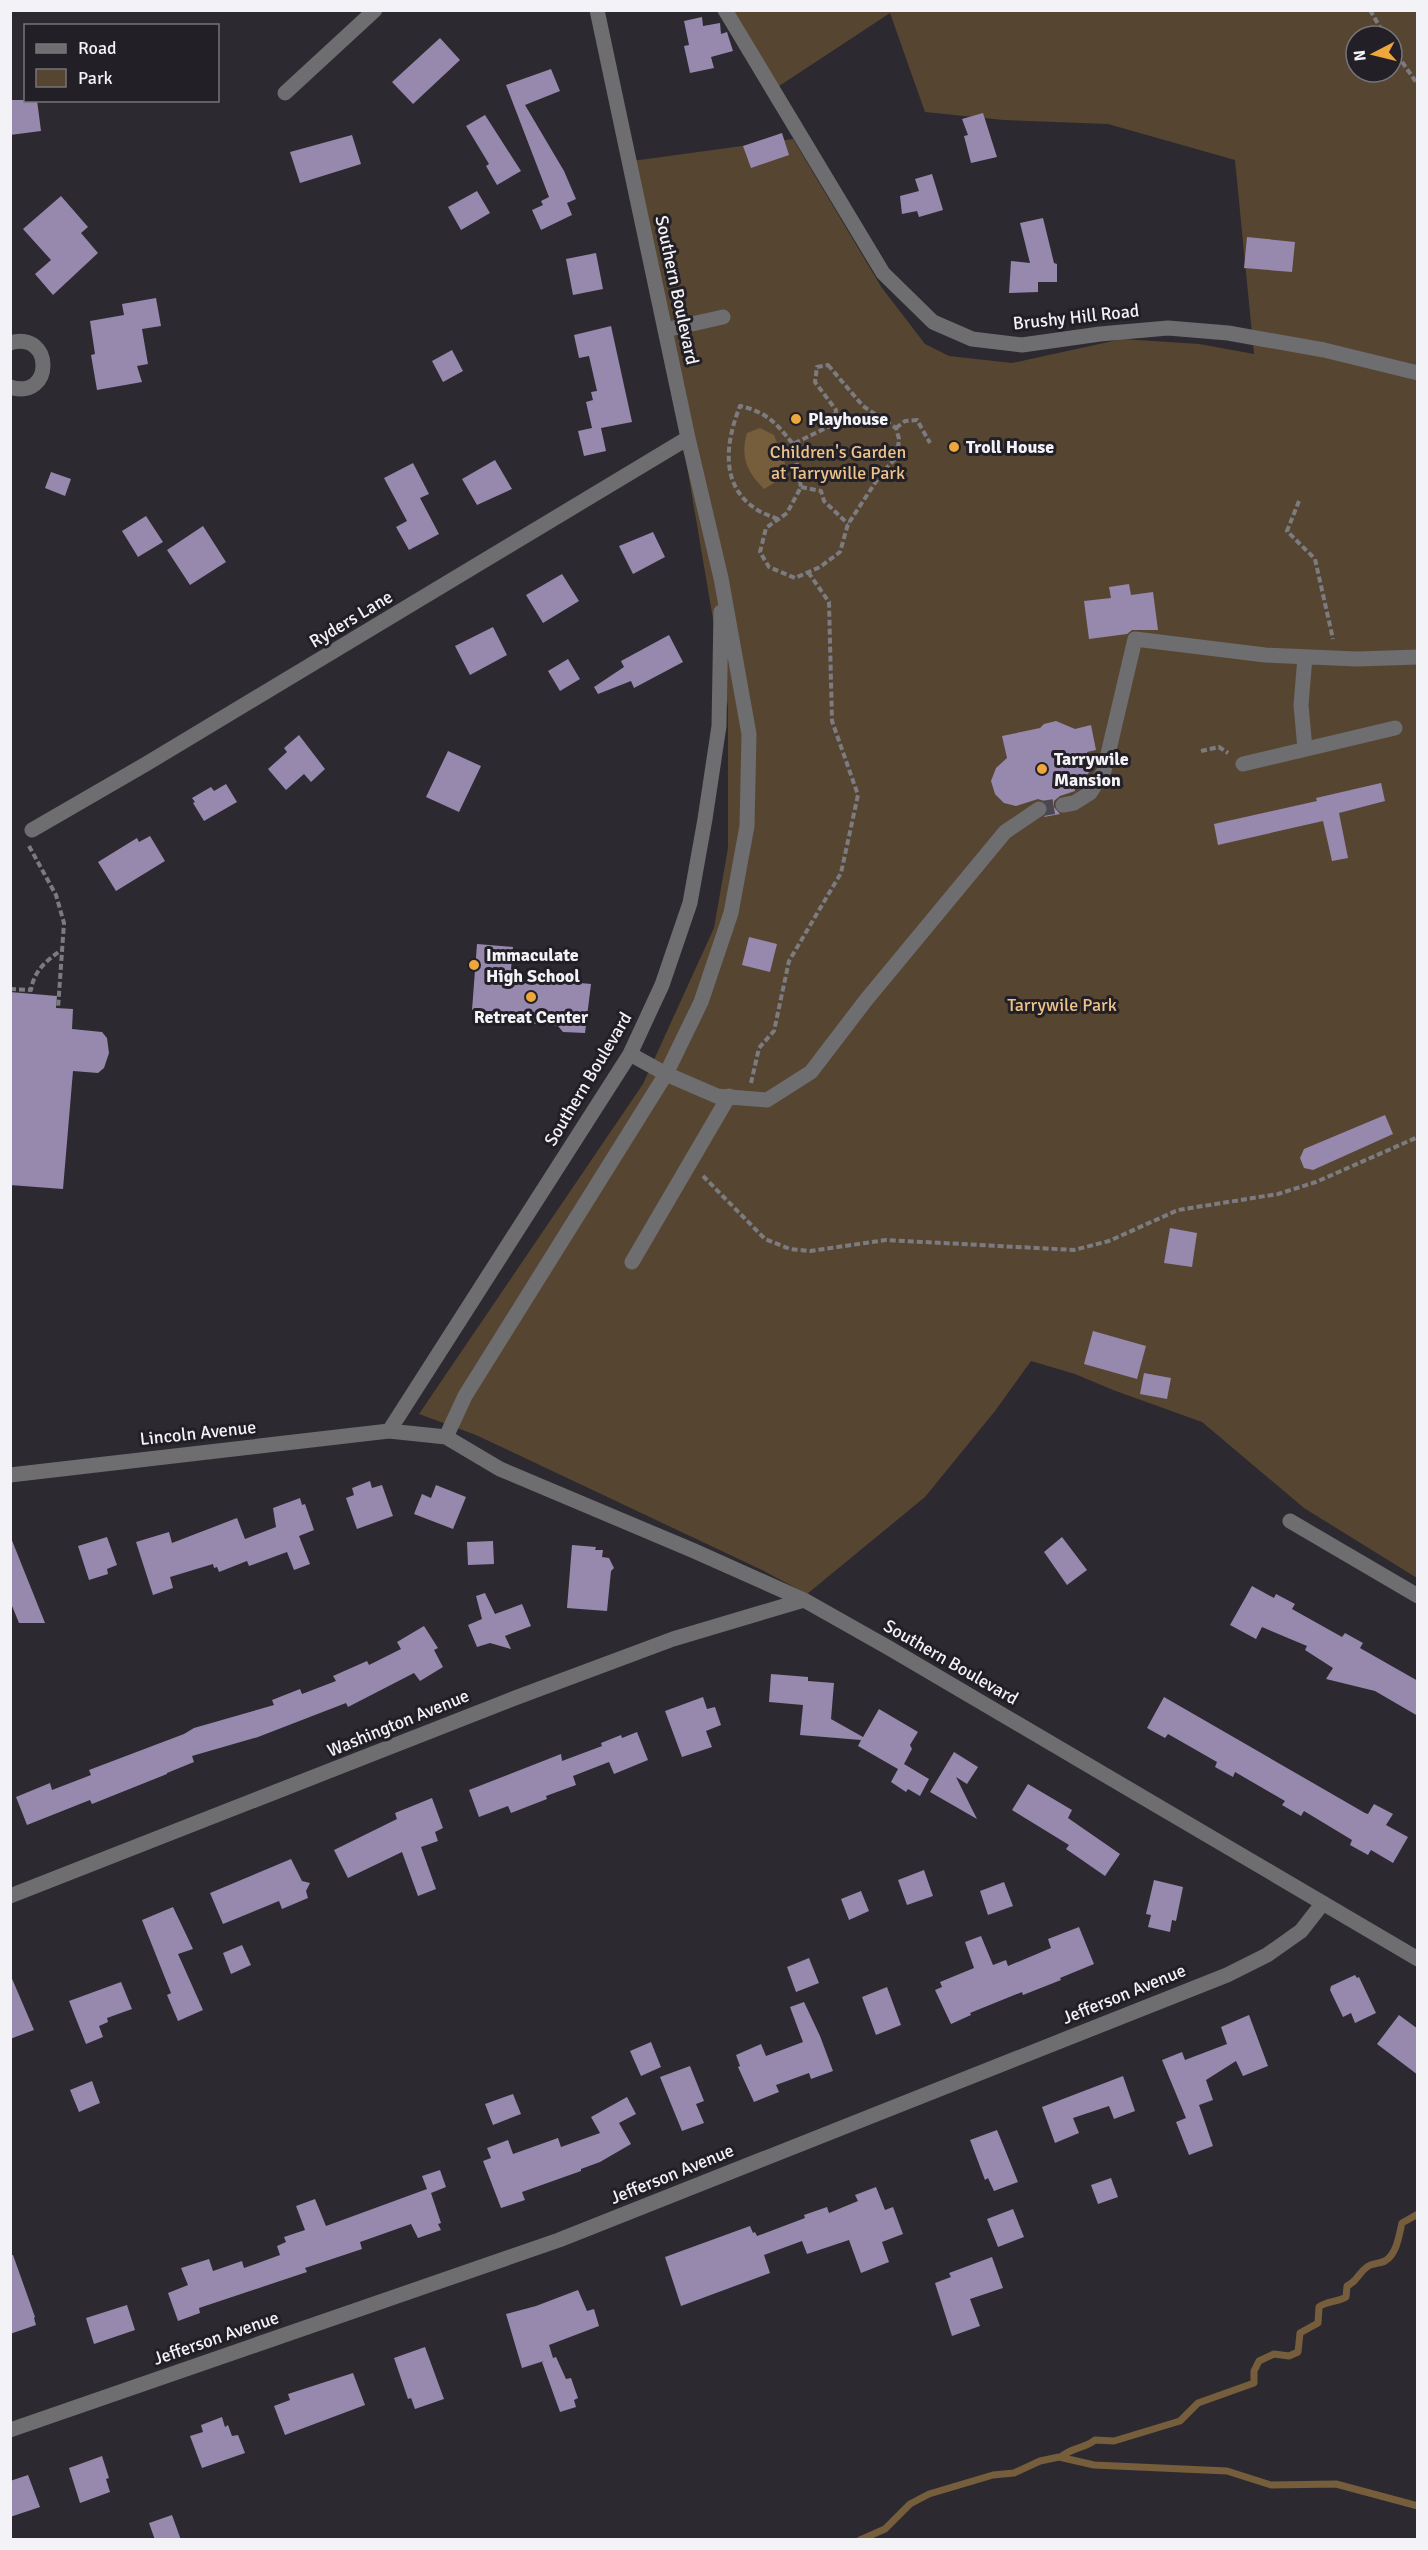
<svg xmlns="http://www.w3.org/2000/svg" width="1428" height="2550" font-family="Signika,sans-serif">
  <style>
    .green { fill: #564631; fill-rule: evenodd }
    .water { fill: #765d3c }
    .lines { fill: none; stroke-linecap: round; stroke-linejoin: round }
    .stream { stroke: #765d3c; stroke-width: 7 }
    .building { fill: #9788ae }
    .minor-tunnel { stroke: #4a484e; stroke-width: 15; stroke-dasharray: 15 8; stroke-linecap: butt }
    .path { stroke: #7c7b80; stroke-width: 4; stroke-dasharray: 6 3; stroke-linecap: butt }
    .minor { stroke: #6e6d70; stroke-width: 15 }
    .poi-dot { fill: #eea73c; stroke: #222026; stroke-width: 2 }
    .labels { text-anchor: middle; stroke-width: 6; stroke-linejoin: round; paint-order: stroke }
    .street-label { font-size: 18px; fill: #f3f2f6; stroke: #222026 }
    .poi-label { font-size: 18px; font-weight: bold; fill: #f3f2f6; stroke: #222026; text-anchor: start }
    .park-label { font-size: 18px; fill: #eec38b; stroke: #222026 }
  </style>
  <rect width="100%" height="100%" fill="#2c2a30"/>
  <path class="green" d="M722,10L1417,11V1578L1304,1508L1202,1422L1113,1390L1075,1374L1031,1361L995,1411L925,1497L807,1594L762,1570L476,1435L419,1414L643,1084L714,928L728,848V707L680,425L625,162L793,139L882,288L925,344L949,356L1012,363L1122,339L1199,344L1254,354L1235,160L1108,124L1004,120L925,112L890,13L767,94ZM1356,36H1392V72H1356Z"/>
  <path class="water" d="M760,428L774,435L785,463L779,480L764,489C747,472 740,457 747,433Z"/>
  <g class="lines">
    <path class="stream" d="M1061,2457C1072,2447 1084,2449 1095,2440L1114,2441L1180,2421L1198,2403L1254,2383V2371L1259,2361L1274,2354L1289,2356L1298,2352L1300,2333L1318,2323L1319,2307C1326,2301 1338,2302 1346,2297L1347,2286C1359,2280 1357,2274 1367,2267C1372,2263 1379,2264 1385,2261C1397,2254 1399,2235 1402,2223L1418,2214
      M860,2540L885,2529L910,2504L929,2494L993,2475L1014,2473L1040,2461L1059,2457L1094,2465L1227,2471L1271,2485L1336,2484L1418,2506"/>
  </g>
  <path class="building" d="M702,17L703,26L720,23L721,34L727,32L733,51L711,57L714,68L690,73L684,46L689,45L684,21Z
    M440,38L460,60L413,104L392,82Z
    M551,69L560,91L525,105L564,171L576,199L567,203L572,215L541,230L532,210L543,205L541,201L549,197L506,85Z
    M10,100H37L41,131L10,135Z
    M983,113L997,157L971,163L964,136L968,135L962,119Z
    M485,115L521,171L497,185L486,166L489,164L466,126Z
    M782,133L789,155L751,168L743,146Z
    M352,135L361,164L300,183L290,152Z
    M932,174L943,210L919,217L917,211L902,214L900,196L919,191L915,179Z
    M477,191L490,213L461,230L448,207Z
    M61,196L88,227L81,233L98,253L53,295L35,274L51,260L23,229Z
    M1043,218L1054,263L1057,264V282H1038V292L1009,293L1011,261L1030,263L1020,223Z
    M1247,237L1295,242L1292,272L1244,268Z
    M596,253L603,289L573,295L566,259Z
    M156,298L161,326L142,329L148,364L137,366L142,382L97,390L91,355L95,354L90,321L124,315L122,304Z
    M611,326L632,422L601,428L606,451L584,456L578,431L592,428L586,402L593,400L591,392L597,391L589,356L579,358L574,335Z
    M452,350L463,371L443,382L432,361Z
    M495,460L512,489L477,505L462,479Z
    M413,463L429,494L420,498L439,534L409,550L396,527L407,521L384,478Z
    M51,472L71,479L65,496L45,488Z
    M146,516L163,542L138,557L122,531Z
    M203,526L226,562L190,585L167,550Z
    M653,532L665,557L633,574L619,546Z
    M562,574L579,601L543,623L526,595Z
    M1129,584L1131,595L1153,592L1158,630H1132L1127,634L1089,639L1084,601L1111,598L1109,587Z
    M493,627L507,655L470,675L455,646Z
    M669,635L683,662L634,688L631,681L598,694L594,687L624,667L621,661Z
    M568,659L580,679L560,691L548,671Z
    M1056,721L1075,729L1091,725L1096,750L1087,752L1090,771L1086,776L1073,782L1075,791L1060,796L1054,801V807L1060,814L1044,817L1049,809L1044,801L1038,799L1016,806L1004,803L995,794L991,781L996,768L1007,758L1002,736L1040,728L1044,724Z
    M299,735L325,769L311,782L304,774L286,790L268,769L287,752L284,748Z
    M448,751L481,766L459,812L426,797Z
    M1381,783L1385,801L1339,813L1348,858L1332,861L1323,821L1218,845L1214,824L1317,801L1316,798Z
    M226,784L237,802L204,821L193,803L195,802L192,798L211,787L214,791Z
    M150,836L165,861L116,891L98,862L137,838L139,842Z
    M749,937L777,944L770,972L742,965Z
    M477,944L513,947L511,969H518L517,977L591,984L585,1033L563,1032L558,1026L527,1023L528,1014L472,1010Z
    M10,992L57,996L56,1008L73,1009L72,1029L102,1032L107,1038L109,1053L104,1068L98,1073L73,1071L63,1189L10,1185Z
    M1385,1115L1393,1134L1313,1170L1304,1168L1300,1158L1304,1149Z
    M1170,1228L1197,1233L1192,1267L1164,1263Z
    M1093,1331L1146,1346L1137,1379L1084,1364Z
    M1144,1373L1171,1378L1167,1399L1140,1394Z
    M370,1481L372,1488L382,1485L393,1516L357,1529L346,1498L354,1495L352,1488Z
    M436,1485L466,1497L453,1529L414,1514L422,1494L431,1498Z
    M300,1498L302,1505L305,1504L314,1530L299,1536L310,1564L294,1570L287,1552L249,1566L247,1561L219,1572L217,1567L214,1568L213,1564L170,1577L173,1588L153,1595L136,1542L169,1532L172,1543L237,1518L245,1539L276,1527L273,1508Z
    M107,1537L117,1565L107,1569L108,1574L89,1580L78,1546Z
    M1062,1537L1087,1570L1067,1585L1044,1552Z
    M10,1538H11L45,1623H19L10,1601Z
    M493,1541L494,1564L468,1565L467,1542Z
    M572,1545L596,1547L595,1550H603L602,1557L609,1558L614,1568L611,1571L607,1611L567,1608Z
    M1252,1586L1274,1598L1276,1594L1295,1604L1292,1609L1342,1637L1345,1633L1363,1643L1360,1648L1418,1681V1716L1375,1691L1326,1679L1333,1668L1305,1650L1307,1646L1262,1627L1256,1639L1230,1625Z
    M485,1593L495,1614L522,1604L531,1626L505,1636L511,1649L490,1643L477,1647L468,1625L482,1619L476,1596Z
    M424,1626L438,1648L434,1650L443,1667L420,1681L414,1673L348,1707L346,1703L258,1737L192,1756L194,1762L167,1773V1774L92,1804L90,1800L27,1825L16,1797L50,1783L52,1790L91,1775L89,1770L184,1734L194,1728L274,1705L272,1700L300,1689L302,1694L336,1681L333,1676L367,1661L369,1665L401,1649L397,1642Z
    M771,1674L808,1677V1681L834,1683L831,1719L863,1737L879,1709L918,1732L910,1745L912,1749L904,1764L929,1779L920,1796L908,1789L906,1792L891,1782L898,1769L858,1746L861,1740L800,1735L803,1705L769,1702Z
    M703,1697L707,1709L715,1707L721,1725L706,1731L712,1747L682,1757L665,1711Z
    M1164,1697L1365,1813L1368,1814L1374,1804L1393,1814L1386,1825L1408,1837L1393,1863L1371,1850L1368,1855L1350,1845L1352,1840L1304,1811L1301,1816L1282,1805L1285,1801L1235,1772L1233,1777L1215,1767L1217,1762L1168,1734L1165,1738L1147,1728Z
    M637,1732L648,1760L614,1774L609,1762L573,1776L576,1785L546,1796L547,1799L511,1813L508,1806L479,1817L469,1790L561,1754L562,1761L602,1746L601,1743L621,1735L622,1738Z
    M954,1752L978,1767L967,1784L956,1777L977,1819L930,1792Z
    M1028,1784L1072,1810L1068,1818L1120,1854L1105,1876L1066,1849L1069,1845L1012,1810Z
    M432,1798L443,1828L435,1832L438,1841L421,1847L436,1889L418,1896L402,1852L348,1878L334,1850L397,1819L395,1813Z
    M291,1859L302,1881L310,1883L306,1891L308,1898L282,1909L279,1901L223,1924L210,1893Z
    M924,1870L933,1896L907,1905L898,1880Z
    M1154,1880L1183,1887L1176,1921L1172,1920L1170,1932L1148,1927L1151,1915L1146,1914Z
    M1004,1882L1013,1906L988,1915L980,1891Z
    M861,1891L869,1911L849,1920L841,1899Z
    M173,1907L193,1949L178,1954L203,2010L178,2021L167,1995L171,1993L142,1920Z
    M1079,1927L1094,1964L1060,1978L1061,1980L1023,1995L1022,1992L970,2013L971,2015L951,2024L935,1990L942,1987L940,1982L974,1968L965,1942L981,1936L993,1965L1006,1960L1008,1966L1051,1948L1048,1939Z
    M242,1945L251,1965L231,1974L223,1953Z
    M809,1958L819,1983L796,1992L787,1967Z
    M10,1974L34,2030L10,2039Z
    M1355,1975L1357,1978L1359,1977L1376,2013L1355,2023L1351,2013L1343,2017L1330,1990L1331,1986Z
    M121,1982L132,2009L107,2018L108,2022L99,2026L103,2037L86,2044L69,2001Z
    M887,1987L901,2025L876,2035L862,1997Z
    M804,2002L820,2036L833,2071L811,2079L809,2073L776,2085L779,2092L754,2102L738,2067L740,2066L736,2055L761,2044L766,2056L803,2042L790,2007Z
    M1249,2015L1268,2066L1243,2076L1236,2061L1206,2080L1213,2100L1199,2105L1213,2146L1189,2155L1176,2122L1186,2118L1162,2060L1182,2052L1185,2060L1227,2044L1221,2027Z
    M1399,2015L1418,2029V2075L1377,2044Z
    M651,2042L661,2067L641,2076L630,2051Z
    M690,2066L704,2101L696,2104L704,2123L682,2131L660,2077Z
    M1123,2076L1135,2111L1114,2119L1109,2106L1073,2118L1079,2133L1055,2143L1042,2107Z
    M92,2081L100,2103L79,2112L70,2090Z
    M513,2094L521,2114L493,2125L485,2104Z
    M627,2097L636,2114L619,2123L631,2144L600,2162L581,2169V2171L522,2192L525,2200L501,2208L483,2161L491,2158L487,2148L508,2140L513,2154L558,2138L561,2147L600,2133L591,2117Z
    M997,2130L1018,2182L994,2191L988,2178L985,2180L970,2140Z
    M440,2170L446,2187L431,2193L441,2223L438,2224L441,2230L418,2238L411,2224L360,2242L362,2249L305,2268L307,2272L199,2308L200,2313L178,2321L168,2293L188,2285L181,2268L209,2259L213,2271L242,2261L244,2268L280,2255L277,2246L286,2242L284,2237L305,2230L296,2206L315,2199L326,2226L427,2189L422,2176Z
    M1111,2178L1118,2197L1098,2204L1091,2185Z
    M876,2187L885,2210L893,2207L903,2234L882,2242L889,2262L861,2273L849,2240L807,2254L802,2241L764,2255L770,2273L681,2306L665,2257L750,2226L753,2233L755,2232L757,2236L805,2218L804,2215L827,2207L829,2213L858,2201L855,2195Z
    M1013,2209L1024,2237L998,2247L987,2219Z
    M10,2255H13L35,2317L34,2318L36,2325L10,2334Z
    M992,2257L1003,2288L970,2299L980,2326L952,2336L935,2283L951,2277L949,2273Z
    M578,2290L587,2311L594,2309L599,2326L549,2345L553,2358L556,2357L566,2379L571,2378L578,2398L574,2400L576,2407L560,2412L542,2362L544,2361L522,2368L506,2314L536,2306Z
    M127,2305L135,2330L94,2344L86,2318Z
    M425,2347L444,2399L415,2409L411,2398L408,2399L394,2358Z
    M353,2373L365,2405L285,2435L274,2406L290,2400L288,2394Z
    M222,2417L225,2427L228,2425L232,2436L238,2435L245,2453L202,2468L190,2436L203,2432L201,2425Z
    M102,2456L109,2478L106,2479L110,2492L80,2503L69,2468Z
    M28,2475L40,2507L10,2517V2481Z
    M172,2515L181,2540H155L149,2523Z"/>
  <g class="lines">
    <path class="minor-tunnel" d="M1039,809L1063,805"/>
    <path class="path" d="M1370,10L1385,36
      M1392,47L1418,85
      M828,365L863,406L896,428L899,439L897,457L881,474L848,524L840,552L820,567L795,578L769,567L760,552L766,528L787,513L801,487L793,444L834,424L836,410L815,382L817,367Z
      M896,428L905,421L917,420L930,443
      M801,487L821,491L824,501L848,524
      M1299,501L1287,531L1315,559L1333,639
      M778,519C771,516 763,514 756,509C719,485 726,441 740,406C767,412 776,423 793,444
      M1201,751L1219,747L1228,753
      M29,846L56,895L64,923L58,1008
      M10,989L31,990C34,970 47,960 63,949
      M751,1083L759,1048L774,1031L789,961L841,873L858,795L832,721L829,602L808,572
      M703,1176L765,1239L790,1249L810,1251L886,1240L1074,1250L1109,1241L1178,1210L1278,1194L1316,1182L1418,1137"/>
    <path class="minor" d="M725,10L883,273L933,322L972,339L1022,345L1100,334L1168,328L1228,333L1324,350L1418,373
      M285,93L375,10
      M665,330L723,317
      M10,343C54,330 54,401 10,387
      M1305,749L1301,705L1305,657
      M1243,764L1395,728
      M1063,805L1074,803L1090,793L1104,771L1135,639L1265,655L1357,659L1418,657
      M32,830L146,764L688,438
      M630,1054L666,1074L717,1096L767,1100L811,1072L866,1000L1005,832L1039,809
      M632,1262L729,1096
      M389,1431L630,1054L662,985L690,903L705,819L719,726L721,612
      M446,1437L465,1396L666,1074L701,1002L731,913L747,826L749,734L721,578L688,438L597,10
      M10,1475L389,1431L446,1437L500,1469L692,1550L804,1600L889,1648L1418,1959
      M1290,1521L1418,1596
      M10,1896L515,1698L673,1639L804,1600
      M10,2430L559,2240L1227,1975L1267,1955L1301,1931L1323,1903"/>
  </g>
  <g class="poi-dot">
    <circle cx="796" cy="419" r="6"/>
    <circle cx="954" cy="447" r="6"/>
    <circle cx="1042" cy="769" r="6"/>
    <circle cx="474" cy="965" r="6"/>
    <circle cx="531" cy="997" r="6"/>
  </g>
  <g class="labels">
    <g class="street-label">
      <text transform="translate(677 290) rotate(78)" y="6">Southern Boulevard</text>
      <text transform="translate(1076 317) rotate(-6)" y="6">Brushy Hill Road</text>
      <text transform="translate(351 619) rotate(-31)" y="6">Ryders Lane</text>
      <text transform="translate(588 1079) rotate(-59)" y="6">Southern Boulevard</text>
      <text transform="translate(198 1433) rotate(-6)" y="6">Lincoln Avenue</text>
      <text transform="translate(951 1662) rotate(30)" y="6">Southern Boulevard</text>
      <text transform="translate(398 1723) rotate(-22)" y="6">Washington Avenue</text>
      <text transform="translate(1124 1994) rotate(-22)" y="6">Jefferson Avenue</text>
      <text transform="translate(672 2174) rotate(-22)" y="6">Jefferson Avenue</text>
      <text transform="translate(216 2338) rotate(-19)" y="6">Jefferson Avenue</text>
    </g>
    <g class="poi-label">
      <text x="808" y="425">Playhouse</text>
      <text x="966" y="453">Troll House</text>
      <text x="1054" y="765">Tarrywile<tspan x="1054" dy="21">Mansion</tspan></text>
      <text x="486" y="961">Immaculate<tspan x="486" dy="21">High School</tspan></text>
      <text x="531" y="1023" text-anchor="middle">Retreat Center</text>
    </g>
    <g class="park-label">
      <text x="838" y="458">Children's Garden<tspan x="838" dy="21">at Tarrywille Park</tspan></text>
      <text x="1062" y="1011">Tarrywile Park</text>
    </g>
  </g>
  <rect width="1428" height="2550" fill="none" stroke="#f3f2f6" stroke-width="24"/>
  <rect x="24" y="24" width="195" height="78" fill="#222026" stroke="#767479" stroke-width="1.5"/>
  <rect x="36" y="44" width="30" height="9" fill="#6e6d70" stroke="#767479" stroke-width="1.5"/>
  <text x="78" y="54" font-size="18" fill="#f3f2f6">Road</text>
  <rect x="36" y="69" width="30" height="18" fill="#564631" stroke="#767479" stroke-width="1.5"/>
  <text x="78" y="84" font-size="18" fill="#f3f2f6">Park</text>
  <g transform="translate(1374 54) rotate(263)"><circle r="28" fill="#222026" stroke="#767479" stroke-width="1.5"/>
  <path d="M0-4.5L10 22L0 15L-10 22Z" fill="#eea73c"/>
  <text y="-9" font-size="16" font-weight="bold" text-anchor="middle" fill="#f3f2f6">N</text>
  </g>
</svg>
